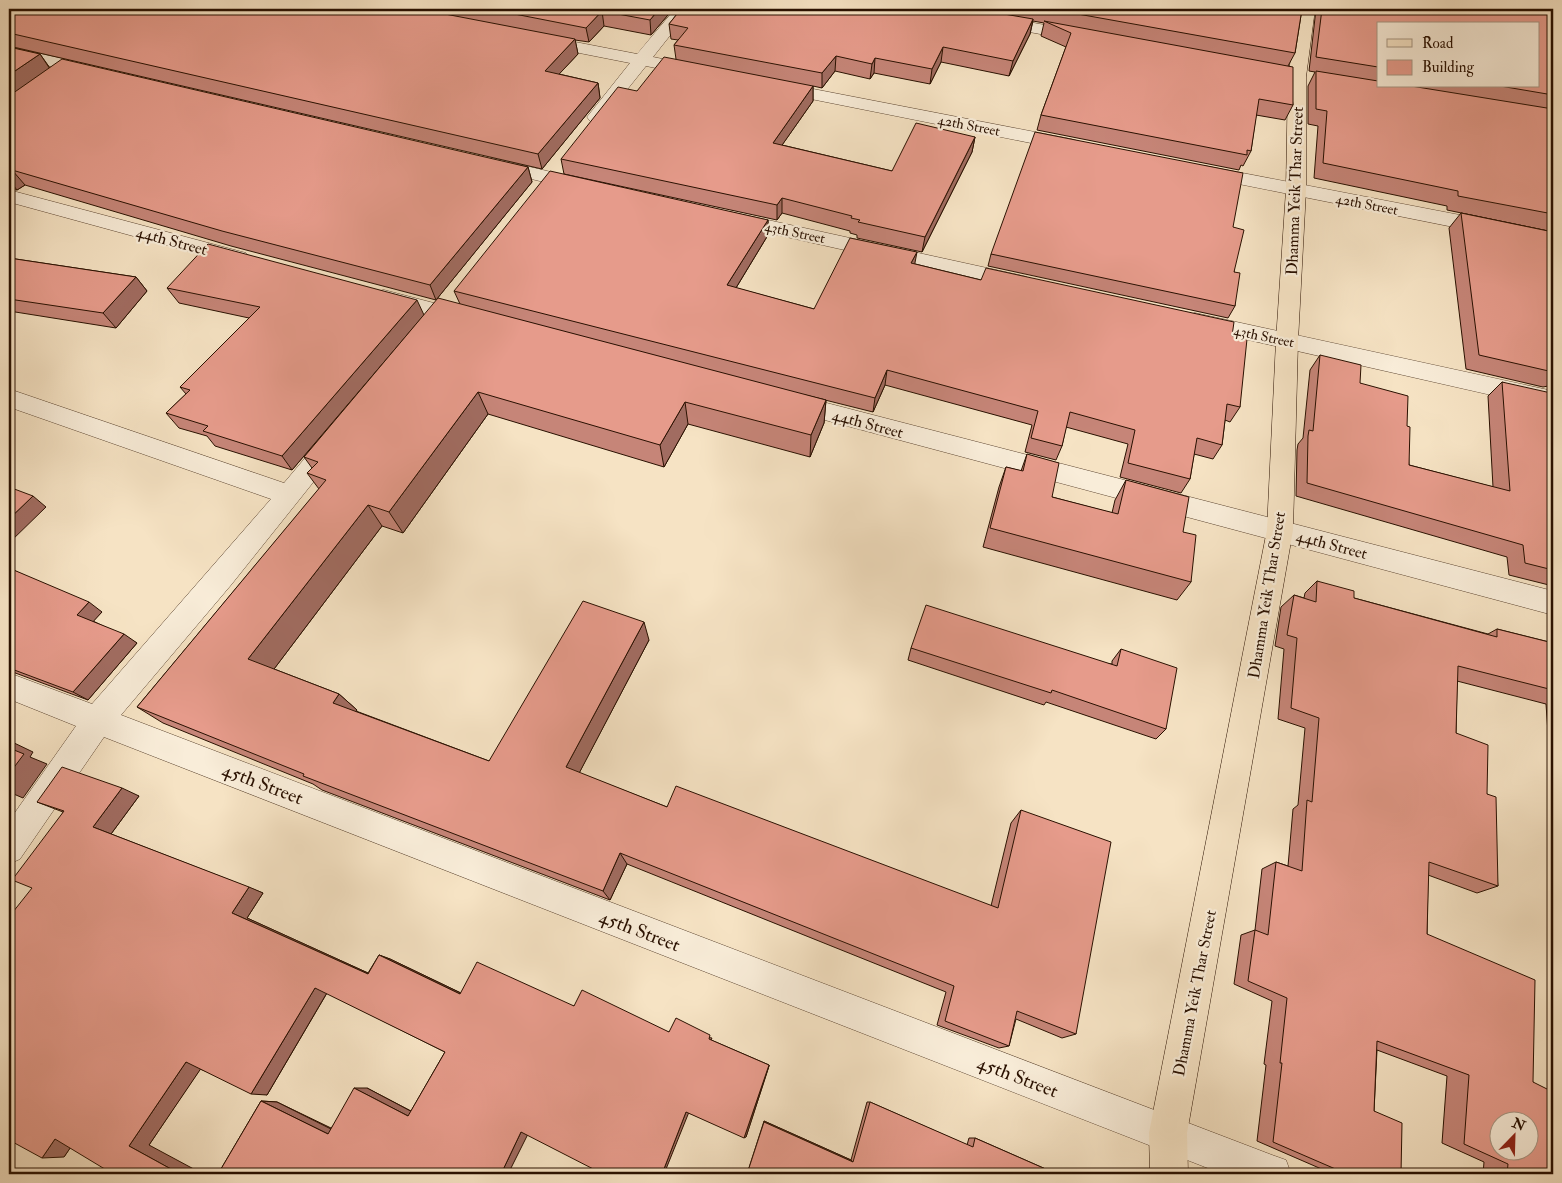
<svg xmlns="http://www.w3.org/2000/svg" width="1562" height="1183" font-family="'IM FELL Double Pica',serif">
  <style>
    .lines { fill: none; stroke-linecap: round; stroke-linejoin: round }
    .minor-casing { stroke: #5c4531; stroke-width: 1 }
    .major-casing { stroke: #291000; stroke-width: 1 }
    .minor { fill: #f9edd9; fill-rule: evenodd }
    .major { fill: #f6e3c4; fill-rule: evenodd }
    .wall { fill: #c68578; stroke: #291000; fill-rule: evenodd }
    .shaded-wall { fill: #a16c61; stroke: #291000 }
    .building { fill: #e69b8b; stroke: #291000; fill-rule: evenodd }
    .labels { text-anchor: middle; stroke-width: 4.5; stroke-linejoin: round; paint-order: stroke }
    .far-street-label { font-size: 14px; fill: #291000; stroke: #f9edd9 }
    .street-label { font-size: 16px; fill: #291000; stroke: #f9edd9 }
    .near-street-label { font-size: 19px; fill: #291000; stroke: #f9edd9 }
  </style>
  <rect width="100%" height="100%" fill="#f6e3c4"/>
  <filter id="stains"><feTurbulence type="fractalNoise" baseFrequency=".004" numOctaves="4"/><feColorMatrix values="0 0 0 0 .2 0 0 0 0 .09 0 0 0 0 .02 0 0 0 .5 -.17"/></filter>
  <radialGradient id="worn" r=".72"><stop offset=".6" stop-color="#630" stop-opacity="0"/><stop offset="1" stop-color="#630" stop-opacity=".3"/></radialGradient>
  <g class="lines">
    <defs>
      <path id="minor" d="M675,9H691L653,57L701,67L704,71L701,75L695,76L646,66L602,121L596,123L590,121L587,117L630,63L539,45L533,44L531,40L533,36L539,35L637,54Z
        M924,9H957L1078,31L1084,32L1086,36L1084,40L1078,41L932,14L926,12Z
        M9,47L101,67L104,71L101,75L95,76L9,57Z
        M777,82L1071,139L1078,141L1080,145L1078,149L1071,151L771,91L768,87L771,83Z
        M492,158L589,181L592,185L589,189L582,191L485,168L482,164L485,160Z
        M1206,166L1553,233V247L1199,176L1196,172L1199,168Z
        M9,190L246,253L250,258L246,263L239,265L9,202Z
        M731,212L1019,275L1027,277L1030,282L1027,287L1019,289L724,223L721,218L724,213Z
        M384,290L472,313L475,318L472,323L464,326L376,302L373,297L376,292Z
        M1195,313L1553,391V409L1187,326L1184,321L1187,316Z
        M9,389L284,483L326,433L335,431L344,433L347,440L231,585L121,715L1272,1155L1286,1160L1291,1174H1223L104,737L20,859L9,864V821L76,726L9,699V673L92,704L271,499L9,407Z
        M788,393L1553,591V615L780,408L776,402L780,396Z"/>
      <path id="major" d="M1299,9H1315L1306,77V190L1298,341L1293,530L1187,1133L1188,1174H1150L1149,1133L1267,530L1276,341L1286,190L1288,77Z"/>
    </defs>
    <use href="#minor" class="minor-casing"/>
    <use href="#major" class="major-casing"/>
    <use href="#minor" class="minor"/>
    <use href="#major" class="major"/>
  </g>
  <path class="wall" d="M9,9H673L651,35L604,26L589,42L575,40L578,54L559,74L598,83L600,98L542,169L9,46Z
    M681,9H1302L1295,53L1288,66L1293,105L1285,120L1256,115L1251,151L1243,166L1241,165L1239,170L1037,130L1041,115L1066,47L1041,36L1044,23L1033,21L1030,34L1009,76L941,62L930,84L874,73L870,79L835,71L822,88L813,86V101L782,145L892,171L975,137L972,152L922,252L857,238V235L850,233V231L782,213L777,220L564,174L561,159L637,91L676,59L674,45L678,40L671,39L669,24Z
    M1316,9H1553V232L1447,210V206L1314,178L1318,126L1308,124V86L1315,72L1309,71ZM1378,24L1538,86H1378Z
    M9,47L40,54L50,68L528,167L532,182L436,300L231,246L25,185L17,190L9,189Z
    M1461,213L1553,232V385L1543,387L1466,369L1449,228Z
    M768,220V235L736,288L814,309L915,264L981,280L1232,336L1240,407L1230,422L1225,420L1222,445L1213,459L1194,454L1190,479L1181,493L1120,477L1128,444L1066,427L1062,446L1056,460L1025,452L1032,425L885,385L873,412L805,395L826,400L824,423L810,457L688,424L664,467L488,414L403,533L382,526L274,669L339,694L357,710L356,711L489,761L649,640L579,773L667,807L991,906L1011,823L1021,810L1076,1034L1062,1038L1016,1019L1009,1046L999,1048L937,1025L946,992L627,864L610,900L322,790L313,784L163,723L137,707L319,489L307,473L312,468L304,457L419,321L292,470L215,446L207,436L179,428L166,413L186,394L180,387L249,318L179,303L167,288L424,315L460,304L454,291Z
    M1233,227L1235,306L1228,318L988,266L991,254Z
    M9,258L136,277L147,291L116,328L9,311Z
    M1320,355L1360,383L1407,426L1409,465L1493,487L1488,396L1502,382L1553,407V586L1509,575L1507,557L1296,496L1297,450L1298,444L1303,438L1310,370Z
    M1027,454L1052,497L1112,513L1115,500L1126,480L1183,532L1191,582L1177,600L983,547L999,487L1006,467L1021,471Z
    M9,568L102,612L93,621L137,643L88,700L10,671L9,672Z
    M1317,581L1354,598L1488,634L1497,629L1553,643V748L1549,747L1546,704L1457,681L1456,733L1487,794L1498,886L1477,893L1428,875L1427,934L1533,1082L1553,1174H1483L1484,1162L1442,1143L1447,1076L1377,1050L1374,1111L1401,1174H1333L1257,1141L1266,1065L1264,1064L1272,1001L1234,984L1241,935L1255,930L1262,869L1276,862L1288,866L1293,809L1298,805L1305,728L1278,719L1284,649L1275,646L1281,607L1294,595L1304,598L1305,593Z
    M911,648L1112,664V661L1121,649L1166,729L1156,739L1046,702L1044,705L908,660Z
    M139,796L111,834L263,893L247,918L368,973L379,955L390,959L461,993L574,1006L669,1032L712,1038L711,1040L769,1065V1066L746,1137L689,1113L527,1135L218,1174L261,1101L277,1102L331,1128L367,1088L411,1111L445,1052L327,993L267,1095L200,1069L149,1145L70,1148L64,1157L32,888L63,812L37,802Z
    M867,1102H870L967,1145L969,1138H975L1057,1174H747L764,1121L851,1160Z"/>
  <path class="shaded-wall" d="M659,9H673L651,35L650,20Z
    M602,11L604,26L589,42L586,28Z
    M1033,19L1030,34L1009,76L1013,61Z
    M575,39L578,54L548,86L545,71Z
    M943,47L941,62L930,84L932,69Z
    M40,54L50,69L9,98V75Z
    M836,56L835,71L822,88V73Z
    M875,58L874,73L870,79L872,64Z
    M598,83L600,98L542,169L538,154Z
    M813,86V101L773,158V143Z
    M975,137L972,152L922,252L925,237Z
    M528,167L532,182L436,300L430,285Z
    M12,170L25,185L17,190L9,180V173Z
    M782,198V213L777,220V205Z
    M768,220V235L728,301L727,285Z
    M917,252L914,268L911,263Z
    M136,277L147,291L116,328L103,313Z
    M417,300L424,315L292,470L282,456Z
    M887,370L885,385L873,412L875,398Z
    M478,392L488,414L403,533L389,512Z
    M826,400L824,423L810,457L811,435Z
    M685,402L688,424L664,467L660,445Z
    M33,496L46,507L9,543V519Z
    M368,505L382,526L268,677L248,659Z
    M89,602L102,612L91,624L77,615Z
    M644,622L649,640L575,781L566,767Z
    M124,634L137,643L88,700L73,692Z
    M339,694L357,710L351,719L333,703Z
    M10,741L33,752L30,757L47,764L23,798L9,792V743Z
    M122,788L139,796L111,834L93,827Z
    M620,853L627,864L610,900L603,891Z
    M249,887L263,893L247,918L379,978L368,974L232,913Z
    M379,955L390,959L469,997L460,994Z
    M315,988L328,991L267,1095L251,1094Z
    M186,1062L204,1064L149,1145L203,1174H180L129,1146Z
    M769,1065V1066L746,1137L744,1138Z
    M354,1088H367L420,1116H408Z
    M261,1101L277,1102L341,1134H328Z
    M686,1112H689L664,1174H662Z
    M764,1121L851,1160L853,1162L764,1122Z
    M521,1132H529L508,1174H501Z
    M77,1138L64,1157L42,1158L55,1139Z"/>
  <path class="building" d="M9,9H419L575,39L545,71L598,83L538,154L9,33Z
    M489,9H659L650,20L602,11L586,28Z
    M681,9H975L1033,19L1013,61L943,47L932,69L875,58L872,64L836,56L822,73L674,45L688,28L669,24Z
    M1050,9H1302L1295,53Z
    M1322,9H1490L1504,11H1546L1548,17L1553,18V95L1500,86H1538V24H1378V67L1316,57Z
    M1044,21L1293,67V105L1259,99L1251,151L1247,150V155L1041,115L1071,33Z
    M9,47L40,54L9,75Z
    M664,57L813,86L773,143L892,171L916,123L975,137L925,237L858,222L860,220L851,218L852,216L782,198L777,205L561,159L618,87L637,91Z
    M62,59L528,167L430,285L222,231L12,170L9,173V96Z
    M1316,71L1378,81V86H1411L1553,109V214L1458,196V191L1323,163L1327,111L1316,109Z
    M1035,132L1243,173L1233,227L1244,230L1234,272L1240,273L1235,306L991,254Z
    M550,171L768,220L727,285L814,309L850,238L917,252L911,263L981,280L986,268L1234,322L1232,336L1247,339L1240,407L1227,404L1222,445L1197,438L1190,479L1128,463L1135,430L1070,412L1062,446L1031,438L1038,411L887,370L875,398L454,291Z
    M1461,213L1553,232V372L1479,355Z
    M208,244L417,300L282,456L203,431L208,426L166,413L190,390L180,387L260,307L167,288Z
    M9,258L136,277L103,313L9,299Z
    M438,298L826,400L811,435L685,402L660,445L478,392L389,512L368,505L248,659L339,694L333,703L489,761L583,601L644,622L566,767L667,807L676,786L998,908L1021,810L1111,842L1076,1034L1017,1011L1009,1046L945,1021L954,986L620,853L603,891L303,776L304,774L137,707L326,480L307,473L318,462L304,457Z
    M1320,355L1361,365L1360,383L1408,396L1407,426L1410,427L1409,465L1510,491L1502,382L1551,393L1553,407V570L1525,563L1523,545L1307,483L1308,436L1309,430L1313,431Z
    M1027,454L1059,463L1052,497L1118,514L1126,480L1189,497L1183,532L1196,535L1191,582L990,528L1006,467L1023,471Z
    M9,487L33,496L9,519Z
    M9,568L89,602L77,615L124,634L73,692L9,668Z
    M1317,581L1354,591V598L1497,637V629L1553,643V690L1458,666L1456,733L1488,745L1487,794L1496,797L1498,886L1429,862L1427,934L1535,980L1533,1082L1553,1092V1174H1507L1508,1164L1464,1144L1469,1075L1377,1041L1374,1111L1402,1123L1401,1174H1347L1273,1142L1282,1063H1280L1287,998L1248,981L1255,930L1268,935L1276,862L1302,871L1307,800L1312,802L1319,718L1291,708L1297,638L1287,635L1294,595L1316,602ZM1500,1120H1530V1150H1500Z
    M926,605L1117,666L1121,649L1177,668L1166,729L1052,690L1051,693L911,648Z
    M9,748L24,754L9,774Z
    M62,767L122,788L93,827L249,887L232,913L368,974L379,955L460,994L477,962L574,1006L582,990L669,1032L676,1018L710,1035L709,1039L769,1065L744,1138L686,1112L662,1174H603L521,1132L501,1174H218L261,1101L328,1134L354,1088L408,1116L445,1052L315,988L251,1094L186,1062L129,1146L180,1174H113L55,1139L42,1158L9,1140V917L32,888L12,880L64,811L37,802Z
    M870,1102L973,1147L975,1138L1057,1174H747L764,1122L853,1162Z"/>
  <g class="labels">
    <g class="far-street-label">
      <text transform="translate(969 125) rotate(11)" y="5">42th Street</text>
      <text transform="translate(1367 204) rotate(11)" y="5">42th Street</text>
      <text transform="translate(795 232) rotate(12)" y="5">43th Street</text>
      <text transform="translate(1264 336) rotate(12)" y="5">43th Street</text>
    </g>
    <g class="street-label">
      <text transform="translate(1294 191) rotate(-88)" y="6">Dhamma Yeik Thar Street</text>
      <text transform="translate(172 240) rotate(15)" y="6">44th Street</text>
      <text transform="translate(868 423) rotate(15)" y="6">44th Street</text>
      <text transform="translate(1332 544) rotate(15)" y="6">44th Street</text>
      <text transform="translate(1266 595) rotate(-81)" y="6">Dhamma Yeik Thar Street</text>
      <text transform="translate(1194 993) rotate(-79)" y="6">Dhamma Yeik Thar Street</text>
    </g>
    <g class="near-street-label">
      <text transform="translate(263 783) rotate(21)" y="7">45th Street</text>
      <text transform="translate(640 930) rotate(21)" y="7">45th Street</text>
      <text transform="translate(1018 1076) rotate(21)" y="7">45th Street</text>
    </g>
  </g>
  <rect width="1562" height="1183" fill="none" stroke="#f6e3c4" stroke-width="30"/>
  <rect x="10" y="10" width="1542" height="1163" fill="none" stroke="#291000" stroke-width="2.5"/>
  <rect x="15" y="15" width="1532" height="1153" fill="none" stroke="#291000"/>
  <rect x="1377" y="22" width="162" height="65" fill="#f9edd9" stroke="#a69582"/>
  <rect x="1387" y="39" width="25" height="8" fill="#f6e3c4" stroke="#a69582"/>
  <text x="1422" y="48" font-size="15" fill="#291000">Road</text>
  <rect x="1387" y="60" width="25" height="15" fill="#e69b8b" stroke="#a69582"/>
  <text x="1422" y="72" font-size="15" fill="#291000">Building</text>
  <g transform="translate(1514 1136) rotate(23)"><circle r="24" fill="#f9edd9" stroke="#a69582"/>
  <path d="M0-4L9 19L0 12L-9 19Z" fill="#8f2418"/>
  <text y="-8" font-size="14" font-weight="bold" text-anchor="middle" fill="#291000">N</text>
  </g>
  <rect width="100%" height="100%" filter="url(#stains)"/>
  <rect width="100%" height="100%" fill="url(#worn)"/>
</svg>
